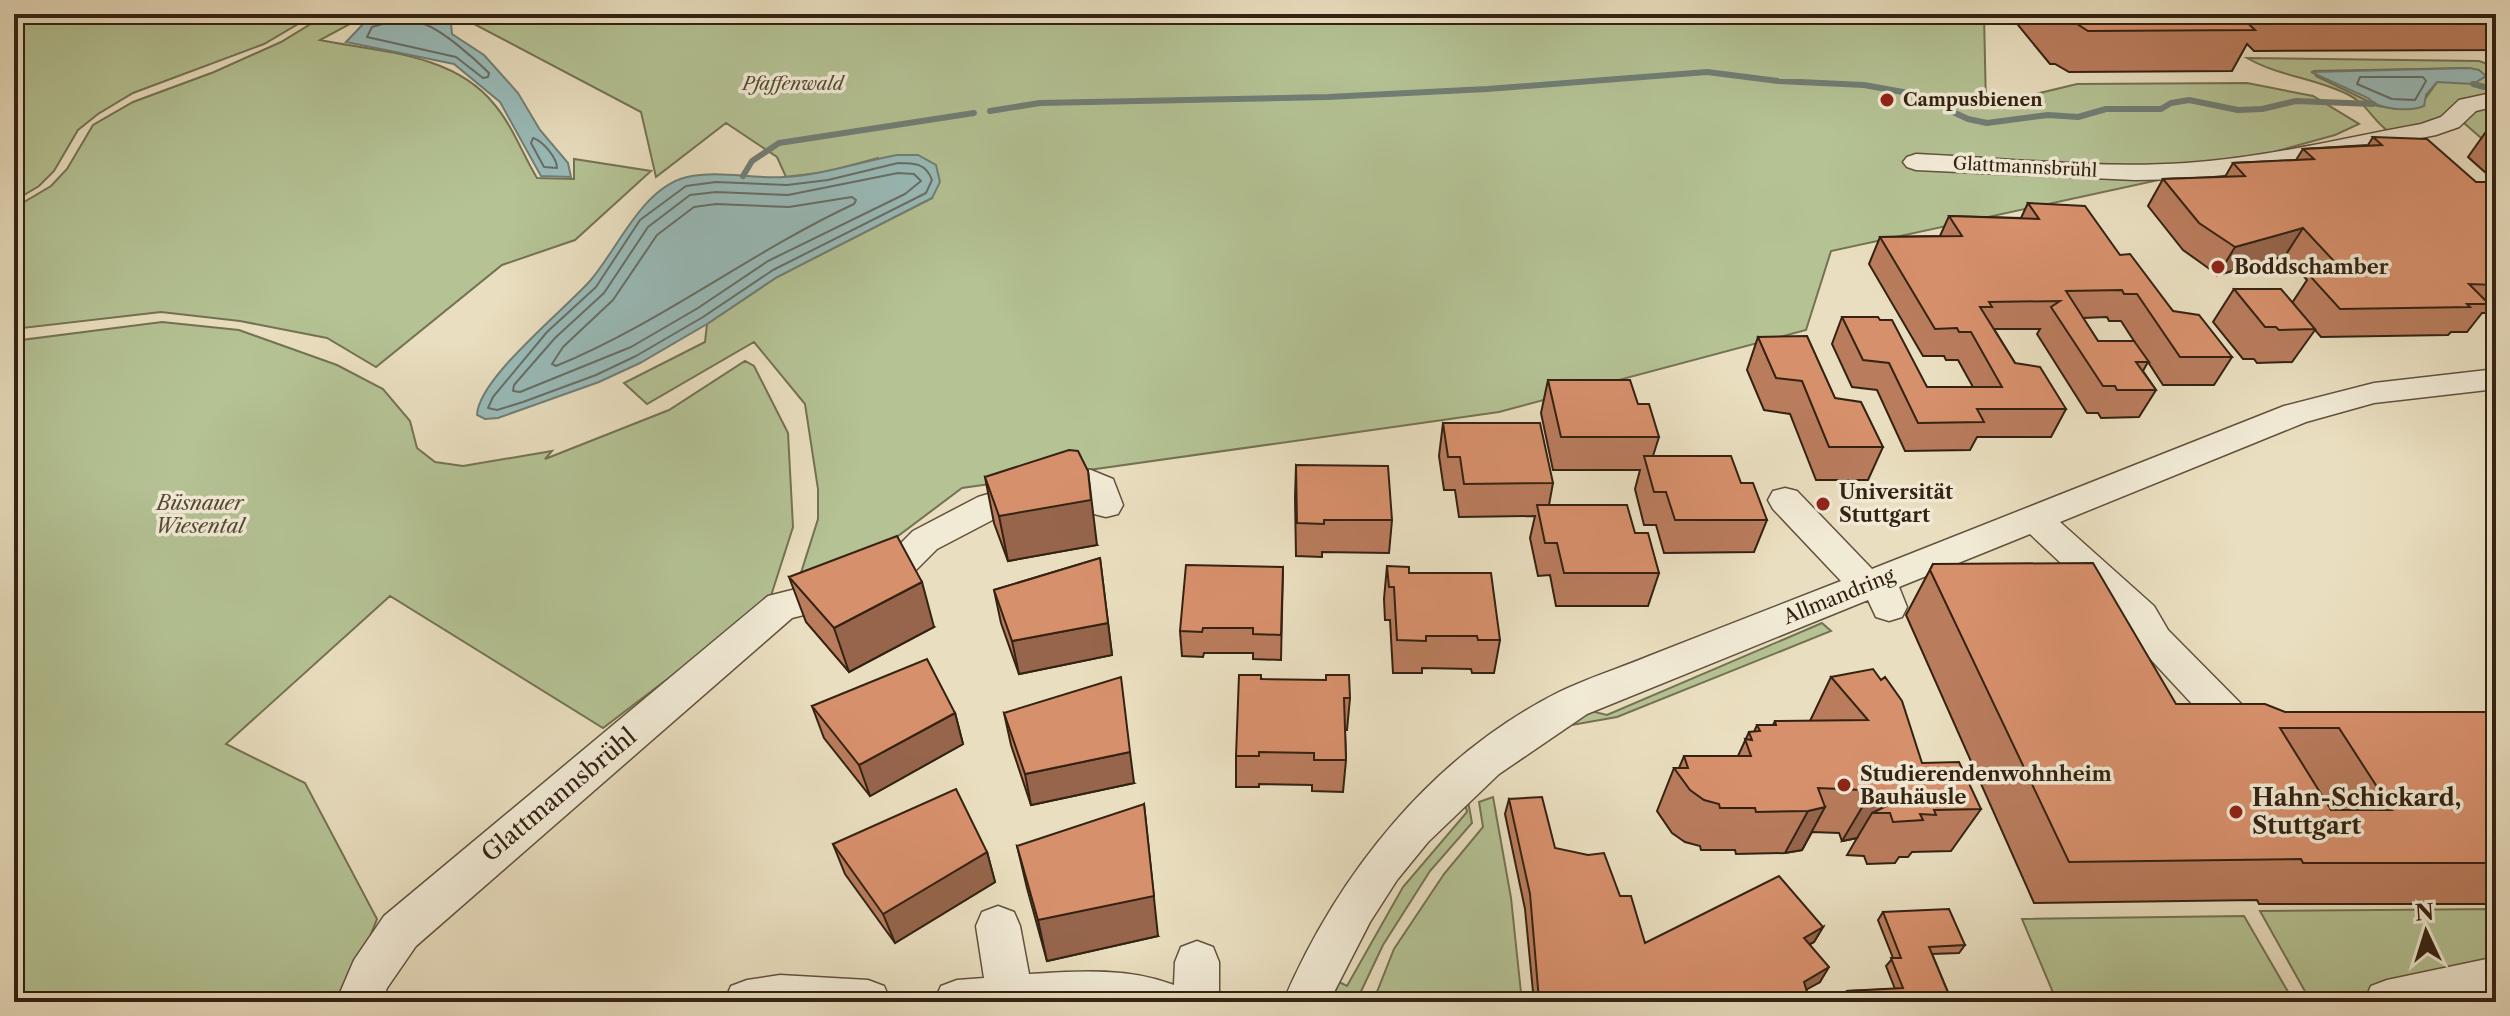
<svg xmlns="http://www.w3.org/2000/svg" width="2510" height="1016" font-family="'Libre Caslon Text',serif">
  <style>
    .green { fill: #b4c294; stroke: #747253; stroke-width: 2; fill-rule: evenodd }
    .water { fill: #99bbb9; stroke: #717e76; stroke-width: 2 }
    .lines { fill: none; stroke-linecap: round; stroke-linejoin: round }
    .shore { stroke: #666e66; stroke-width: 2 }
    .stream { stroke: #717e76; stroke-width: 6 }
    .minor-casing { stroke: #61513d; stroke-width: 3 }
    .minor { fill: #f1ead5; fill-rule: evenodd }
    .wall { fill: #b97c5d; stroke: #342212; stroke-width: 2; fill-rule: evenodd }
    .shaded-wall { fill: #96654c; stroke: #342212; stroke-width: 2 }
    .building { fill: #d7906c; stroke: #342212; stroke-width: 2; fill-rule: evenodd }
    .poi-dot { fill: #8f2418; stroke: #f1ead5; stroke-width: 3 }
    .labels { text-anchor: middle; stroke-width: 7; stroke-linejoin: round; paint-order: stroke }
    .far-park-label { font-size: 18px; font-style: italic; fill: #544a32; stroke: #f1ead5 }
    .far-poi-label { font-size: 18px; font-weight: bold; fill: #342212; stroke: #f1ead5; text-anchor: start }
    .far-street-label { font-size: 18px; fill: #342212; stroke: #f1ead5 }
    .poi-label { font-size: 20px; font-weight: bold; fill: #342212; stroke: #f1ead5; text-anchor: start }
    .park-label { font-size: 20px; font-style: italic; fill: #544a32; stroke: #f1ead5 }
    .street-label { font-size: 20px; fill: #342212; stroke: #f1ead5 }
    .near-street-label { font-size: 24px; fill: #342212; stroke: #f1ead5 }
    .near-poi-label { font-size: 24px; font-weight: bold; fill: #342212; stroke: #f1ead5; text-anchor: start }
  </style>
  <rect width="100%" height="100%" fill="#e9debf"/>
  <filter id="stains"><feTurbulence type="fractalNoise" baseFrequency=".0025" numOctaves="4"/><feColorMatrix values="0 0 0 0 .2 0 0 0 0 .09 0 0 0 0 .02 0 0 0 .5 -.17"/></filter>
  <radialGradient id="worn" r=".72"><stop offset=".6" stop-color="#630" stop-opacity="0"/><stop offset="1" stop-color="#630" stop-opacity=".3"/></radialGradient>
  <path class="green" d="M14,14H315L264,44L133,93L98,114L78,130L54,171L39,186L14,201Z
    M327,14H358L361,18L320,40C379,52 453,53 494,104C512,125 523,155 537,178L574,179V159L651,171L575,240L502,265L376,367L327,338L240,321L161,312L14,329V208L51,186L67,169L93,125L133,102L214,72L281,42Z
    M455,14H1984L1986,106L2077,84L2247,83L2313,96L2359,124L2335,135L2223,166L1831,251L1806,330L1499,412L962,488L786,620L818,519V489L805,404L754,342L647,404L624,383L705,342L707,324L777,277L932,198L878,158L826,172L786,177L777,157L726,123L656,177L641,112Z
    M2247,58L2479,61L2496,67V95L2444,120L2388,131C2372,120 2368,104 2347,94C2315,78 2278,76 2247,58ZM2470,68L2437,82L2422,103L2397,109L2378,106L2316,76L2314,71Z
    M2496,103L2492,116L2496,119V151L2464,123L2472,110Z
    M162,322L239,330L337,365L383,389L410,421L417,448L435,462L463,466L552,451L545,459L669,410L745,361L754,366L788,433L793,527L769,602L603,728L390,596L226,744L305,783L377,919L344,1002H14V341Z
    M1822,623L1831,631L1617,717L1566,726L1591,711L1607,715Z
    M1493,797L1511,898L1521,993L1487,1002H1373L1394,949L1444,874L1483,827L1479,802Z
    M1468,801L1472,823L1430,871L1383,945L1356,1002H1331L1339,982L1347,986L1403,887L1467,812L1465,804Z
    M2496,909V971L2396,991L2366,1002H2311L2260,911Z
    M2244,916L2294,1002H2057L2022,919Z"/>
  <path class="water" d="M414,14L451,23L452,34L484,55L518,93L540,130L568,163L571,177L541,176L500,102L454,64L346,42L368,19Z
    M2470,68L2479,70L2486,76L2473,84L2437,82L2426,95L2424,106C2410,112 2378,110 2368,98L2311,72Z
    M897,155H918L936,165L940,182L932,198L777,277L707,324L640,363L599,382L498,418L485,419L477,415C478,379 564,310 589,282C617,251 641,188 687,177C719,170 751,179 784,177C823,175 859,162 897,155Z"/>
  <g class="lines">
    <path class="shore" d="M388,14L386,23L372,27L367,37L456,57L483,78L488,77L489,73C474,58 442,30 424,24L420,14
      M2360,77H2423L2426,81L2415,100L2392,99L2357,84Z
      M533,138C543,141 557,158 557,168L544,167L531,143Z
      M898,163C914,163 926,163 932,180L926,193L773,270L703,317L636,356L596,375L523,402L497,410L488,408L493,397L547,332L596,287L640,220L686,186L716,182L787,185L828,180Z
      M898,173L914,174L921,181L905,194L768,261L698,308L631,347L520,392L513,391L514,385L555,338L604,293L648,227L690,195L716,192L788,195Z
      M852,197L856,200L854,204C751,252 661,323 556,366L552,364L563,347L613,300L657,235L694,207L716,204L789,207Z"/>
    <path class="stream" d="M362,14L368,19
      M2473,84L2496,90
      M990,111L1040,103L1328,97L1487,89L1707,72L1778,81L1864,85L1914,94L1968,119L1987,123L2048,115L2078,117L2106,109H2161L2171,103L2189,100L2238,110L2262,109L2296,101L2373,104
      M743,176L752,161L779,143L974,113"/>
    <defs>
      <path id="minor" d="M2496,92V106L2476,111L2459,127L2436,135L2250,172L2186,179L2135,180L1916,170L1907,167L1903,162L1907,157L1916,154C2005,158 2097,169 2186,163C2265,158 2344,138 2421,124L2441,117L2459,100Z
        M2496,369V389L2374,403L2306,422L2060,522L2154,606L2168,630L2262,725L2268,737L2262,749L2248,753L2234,749L2142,650L2128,626L2030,534L1899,587L1907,607L1902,617L1889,621L1876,617L1868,600L1587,714L1499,774L1428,842L1397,880L1370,922L1329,1002H1283C1338,873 1432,756 1559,692C1588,678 1620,668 1649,656C1713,631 1777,606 1841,581L1773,509L1768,500L1773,491L1785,488L1797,491L1872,569L2284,406L2374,383Z
        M1074,468L1091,470L1113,479L1123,505L1118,514L1106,517L1094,514L1086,494L1075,492L1002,515L937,549L916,570L827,609L792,618L416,946L387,988L382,1002H336L354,960L384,916L768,596L808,586L892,552L913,531L978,497Z
        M998,906L1014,912L1020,926L1029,974C1077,971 1128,967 1174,985L1175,962L1181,947L1197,941L1213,947L1219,962V1002H934L941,986L957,980L984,978L976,926L982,912Z
        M2496,957V1001L2364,1002L2371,986L2387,980Z
        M780,975L868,980L884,986L891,1002H724L731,986L747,980Z"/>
    </defs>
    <use href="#minor" class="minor-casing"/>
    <use href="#minor" class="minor"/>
  </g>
  <path class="wall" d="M2009,14H2496V50L2254,51L2247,44L2232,71L2069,72L2055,64H2050Z
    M2490,126H2496V182L2468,157Z
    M2373,137L2496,192V313H2482L2467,332H2451L2448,335L2321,337L2315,330L2292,362L2257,363L2254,359H2243L2213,322L2234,289L2292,303L2307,280L2285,256L2218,275L2183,250L2148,206L2163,179L2225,177L2233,163L2296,160L2303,149L2368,145Z
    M2028,203L2120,255L2173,311L2232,357L2214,385H2163L2148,362L2143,371L2156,390L2139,417L2101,418L2098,413H2087L2037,334L2040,329H1994L2015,363L2066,409L2051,437H1977L1970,450L1905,451L1877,390L1852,387L1832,344L1842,317L1880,320L1927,387H1973L1958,360H1946L1944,356H1923L1869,264L1880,237L1940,236L1949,216L2021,218ZM2107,317L2109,321H2121L2134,341H2098L2083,318Z
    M1758,337L1835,398L1883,447L1868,480H1816L1790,414L1764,410L1747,370Z
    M1548,380L1638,404L1659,437L1653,456L1741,483L1767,520L1754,552L1664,553L1656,525H1644L1635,489L1640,470H1553L1541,413Z
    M1443,423L1553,483L1549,505L1635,533L1659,573L1648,606H1556L1550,575L1538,576L1530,538L1535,516L1459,517L1455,490H1444L1439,456Z
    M1296,465L1392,520L1389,553L1322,552V557L1296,556L1295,498Z
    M985,477L1097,545L1008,561L994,523Z
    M1100,558L1112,655L1019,674L1001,623L994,590Z
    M1933,564L2176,704L2285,712H2496V904H2259L2257,900L2034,903L1906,615Z
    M1387,566L1409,573L1500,640L1494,673H1472L1471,669L1422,668V673H1393L1390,620H1385L1384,599Z
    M1283,567L1281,660L1253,659V653H1204L1203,657L1182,656L1180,631Z
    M789,577L934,627L849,672L806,622Z
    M1831,677L1922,763L1981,809L1951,851L1912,852L1908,857H1899L1895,863L1867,864L1864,856L1847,855L1857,838L1842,841L1839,833L1812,832L1802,850L1785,853L1736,854L1735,850H1701L1700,846L1685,842L1672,833L1657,811L1674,768H1679L1684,756H1738L1749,732H1754L1757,725H1773L1775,721H1810Z
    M1261,679L1350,698L1347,730H1345L1346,760L1343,792L1312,791V785L1259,784V787H1236V756Z
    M812,706L955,713L963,744L870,796L824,738Z
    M1004,713L1134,783L1031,805L1011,745Z
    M1509,799L1555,848L1620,896L1645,943L1823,927L1814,942L1810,944L1820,982L1806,989L1810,1002H1534L1525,909L1505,814Z
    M833,844L987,852L995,882L895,943L845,874Z
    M1017,846L1158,936L1047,961L1027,888Z
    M1883,912L1965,945L1959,953L1932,954L1952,1002H1843L1842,998L1847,991L1895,989L1886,966L1893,958L1878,920Z"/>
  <path class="shaded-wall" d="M2303,228L2285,256L2218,275L2235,247Z
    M1088,471L1097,545L1008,561L999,516Z
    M922,582L934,627L849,672L834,628Z
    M1108,623L1112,655L1019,674L1012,641Z
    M955,713L963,744L870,796L859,765Z
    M1130,752L1134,783L1031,805L1025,774Z
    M1900,792L1887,813H1872L1857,838L1842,841L1867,799Z
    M1144,804L1158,936L1047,961L1038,920Z
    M1825,807L1802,850L1785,853L1808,811Z
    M987,852L995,882L895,943L883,914Z
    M1823,927L1814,942L1795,952L1804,938Z
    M1829,967L1820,982L1795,996L1804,982Z"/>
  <path class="building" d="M2061,14H2238L2255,30L2088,31L2074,22H2068Z
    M2269,14H2496V17H2273Z
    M2373,137L2427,139L2476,182H2485L2496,192V285L2469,284L2489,304H2467L2470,307L2340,309L2310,276L2347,275L2303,228L2235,247L2199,223L2163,179L2245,176L2233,163L2314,159L2303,149L2382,145Z
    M2028,203L2085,206L2120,255L2130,254L2173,311L2199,315L2232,357H2180L2137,294H2124L2122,290L2066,291L2098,341H2134L2149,362H2136L2156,390H2117L2115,386H2103L2051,307L2060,301L1989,302L1992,307H1980L2015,363L2040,367L2066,409H1977L1984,422L1918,423L1889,363L1863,360L1842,317H1878L1880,320H1892L1927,387H2002L1971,332H1959L1957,328L1935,329L1880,237L1962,236L1949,216L2039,219Z
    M2234,289H2281L2315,329L2279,330L2276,327H2265Z
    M1807,336L1835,398L1861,402L1883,447H1829L1802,381L1776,378L1758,337Z
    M1548,380H1630L1638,404H1649L1659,437H1561Z
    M1443,423H1540L1553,483L1464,484L1460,457H1448Z
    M1069,450L1078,451L1088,471L1091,500L999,516L985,477Z
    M1644,456H1731L1741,483H1753L1767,520H1675L1666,492H1654Z
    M1296,465L1388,466L1392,520H1324V524L1297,523Z
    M1537,505H1627L1635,533H1648L1659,573H1564L1557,543H1545Z
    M897,536L922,582L834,628L789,577Z
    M1100,558L1108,623L1012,641L994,590Z
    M2093,563L2176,704H2265L2285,712H2496V863H2303L2301,859L2069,862L1930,570L1933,564ZM2280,728H2339L2392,810H2331Z
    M1186,565L1283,567L1281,635L1253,634V628H1203L1202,632L1180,631Z
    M1387,566L1409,567V573H1491L1500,640H1478L1477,636H1426V641L1397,640L1394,587H1389Z
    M927,659L955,713L859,765L812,706Z
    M1873,669L1881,680L1885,677L1902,701L1922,763L1959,762L1981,809L1934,810L1936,815L1920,814L1923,820L1893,822L1890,813H1872L1903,798L1900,792L1867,799L1863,790L1818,788L1825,807L1808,811L1756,812L1755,808H1720L1719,804L1704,800L1690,790L1674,768H1688L1684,756H1751L1745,739L1752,740L1749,732L1760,731L1757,725H1776L1775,721L1868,720L1831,677Z
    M1239,675H1261V679L1326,680V675H1349L1350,698H1344L1346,760H1314V753L1259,752V756H1236Z
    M1121,677L1130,752L1025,774L1004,713Z
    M956,789L987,852L883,914L833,844Z
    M1542,797L1555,848L1588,855L1604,853L1620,896H1631L1645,943L1779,876L1823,927L1804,938L1829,967L1804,982L1810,1002H1648L1647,1000L1568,996V1002L1539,1000L1530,894L1509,799Z
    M1144,804L1154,896L1038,920L1017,846Z
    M1949,909L1965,945L1929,947L1952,1002H1851L1847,991L1903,988L1891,958H1901L1883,912Z"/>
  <g class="poi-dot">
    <circle cx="1887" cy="100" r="8"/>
    <circle cx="2218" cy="267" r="8"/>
    <circle cx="1823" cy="504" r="8"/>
    <circle cx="1844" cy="785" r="8"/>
    <circle cx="2236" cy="812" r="8"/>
  </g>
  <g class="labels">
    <g class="far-park-label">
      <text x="793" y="90">Pfaffenwald</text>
    </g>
    <g class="far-poi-label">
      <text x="1903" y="106">Campusbienen</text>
    </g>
    <g class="far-street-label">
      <text transform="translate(2025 167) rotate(3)" y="6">Glattmannsbrühl</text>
    </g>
    <g class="poi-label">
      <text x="2234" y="274">Boddschamber</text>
      <text x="1839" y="499">Universität<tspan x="1839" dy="23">Stuttgart</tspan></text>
      <text x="1860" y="781">Studierendenwohnheim<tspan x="1860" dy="23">Bauhäusle</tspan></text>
    </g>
    <g class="park-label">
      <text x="200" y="510">Büsnauer<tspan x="200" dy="23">Wiesental</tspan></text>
    </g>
    <g class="street-label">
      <text transform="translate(1839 596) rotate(-22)" y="7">Allmandring</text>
    </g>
    <g class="near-street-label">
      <text transform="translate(559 795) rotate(-40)" y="8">Glattmannsbrühl</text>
    </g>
    <g class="near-poi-label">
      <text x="2252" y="806">Hahn-Schickard,<tspan x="2252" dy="28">Stuttgart</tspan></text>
    </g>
  </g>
  <rect width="2510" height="1016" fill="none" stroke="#e9debf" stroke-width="48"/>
  <rect x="16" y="16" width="2478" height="984" fill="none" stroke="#342212" stroke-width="4"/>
  <rect x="24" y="24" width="2462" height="968" fill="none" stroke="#342212" stroke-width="2"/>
  <g transform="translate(2426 932) rotate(356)" stroke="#f1ead5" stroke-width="6" paint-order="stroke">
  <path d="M0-6L14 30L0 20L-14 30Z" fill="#342212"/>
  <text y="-12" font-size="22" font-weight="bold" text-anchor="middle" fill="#342212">N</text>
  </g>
  <rect width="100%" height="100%" filter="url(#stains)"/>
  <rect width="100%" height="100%" fill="url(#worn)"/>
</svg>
